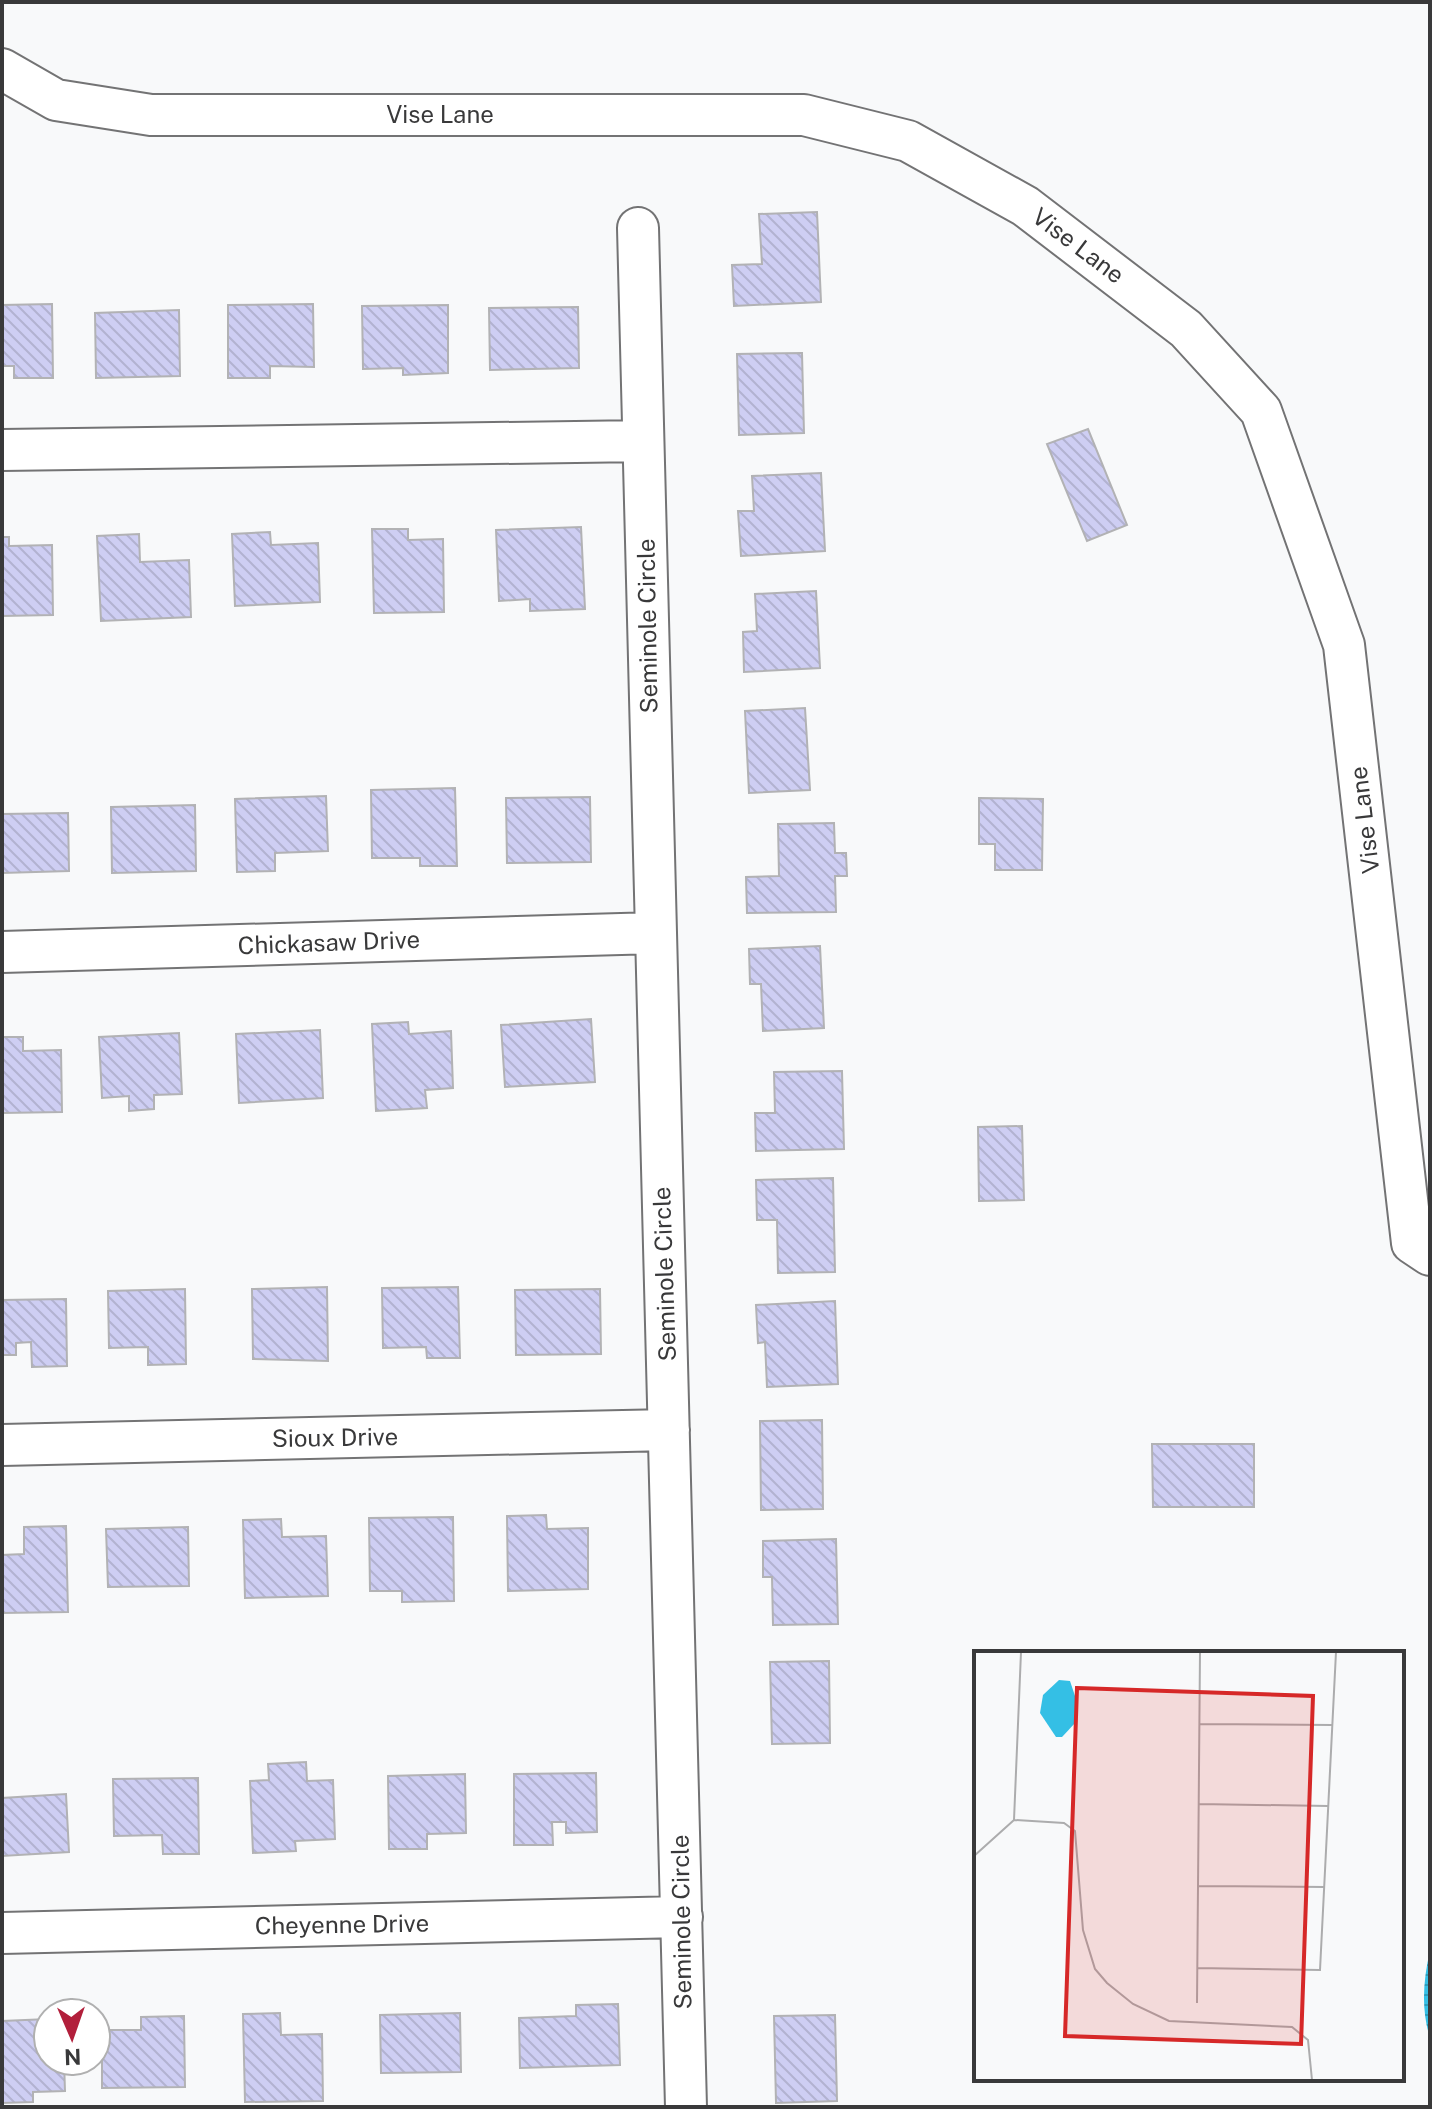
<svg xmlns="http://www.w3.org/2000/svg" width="1432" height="2109" font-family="'Public Sans',sans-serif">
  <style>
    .water { fill: url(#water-rules) }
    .building { fill: url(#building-back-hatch); stroke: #b2b2b4; stroke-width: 2 }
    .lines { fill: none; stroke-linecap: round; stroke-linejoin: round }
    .street-casing { stroke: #737374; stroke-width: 44 }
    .street { stroke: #fff; stroke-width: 40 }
    .labels { text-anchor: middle; stroke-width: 8; stroke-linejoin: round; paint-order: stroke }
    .street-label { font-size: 24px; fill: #39393a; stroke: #fff }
    .inset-road { fill: none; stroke: #acacad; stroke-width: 2 }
    .view { fill: #d62828; fill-opacity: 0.15; stroke: #d62828; stroke-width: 4 }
    .inset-edge { fill: none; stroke: #39393a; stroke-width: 4 }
  </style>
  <defs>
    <pattern id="water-rules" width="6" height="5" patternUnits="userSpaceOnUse" patternTransform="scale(2)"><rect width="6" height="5" fill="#34bfe5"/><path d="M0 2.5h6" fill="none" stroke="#2d9cbb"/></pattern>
    <pattern id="building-back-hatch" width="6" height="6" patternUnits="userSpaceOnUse" patternTransform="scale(2)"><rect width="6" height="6" fill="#cecef3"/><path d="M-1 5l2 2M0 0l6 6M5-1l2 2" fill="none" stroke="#b2b2d1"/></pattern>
  </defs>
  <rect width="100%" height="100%" fill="#f8f9fa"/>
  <path class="water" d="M1430,1951V2038C1421,2010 1423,1980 1430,1951Z"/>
  <path class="building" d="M817,212L821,302L734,306L732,265L762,264L759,214Z
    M52,304L53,378H14V366H2V305Z
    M313,304L314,367L270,366V378H228V305Z
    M448,305V373L403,375V368L363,369L362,306Z
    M578,307L579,368L490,370L489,308Z
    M179,310L180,376L96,378L95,313Z
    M802,353L804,433L739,435L737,354Z
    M1088,429L1127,525L1087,541L1047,444Z
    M821,473L825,551L741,556L738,511H754L752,476Z
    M581,527L585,609L530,611V599L499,601L496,530Z
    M372,529H408V540L443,539L444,612L374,613Z
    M270,532L271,545L318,543L320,602L235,606L232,534Z
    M139,534L140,562L189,560L191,617L101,621L97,536Z
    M2,537H9V546L52,545L53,615L2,616Z
    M816,591L820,668L744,672L743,632L757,631L755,594Z
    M805,708L810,790L749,793L745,711Z
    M455,788L457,866H420V858H372L371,790Z
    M326,796L328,851L275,853V871L237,872L235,799Z
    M590,797L591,862L507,863L506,798Z
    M979,798L1043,799L1042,870H995V844H979Z
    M195,805L196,871L112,873L111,807Z
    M68,813L69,871L2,873V814Z
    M834,823L835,853H846L847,876H835L836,912L747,913L746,877L779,876L778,824Z
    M820,946L824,1028L763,1031L761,984H750L749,949Z
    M591,1019L595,1082L505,1087L501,1025Z
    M408,1022L409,1034L451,1031L453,1088L425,1090L427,1108L376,1111L372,1024Z
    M320,1030L323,1098L239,1103L236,1034Z
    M179,1033L182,1094L154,1095V1109L129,1111V1096L102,1098L99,1037Z
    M2,1037H23V1051L61,1050L62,1112L2,1113Z
    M842,1071L844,1149L756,1151L755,1113H775L774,1072Z
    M1022,1126L1024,1200L979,1201L978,1127Z
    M833,1178L835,1272L778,1273L777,1220H757L756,1180Z
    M327,1287L328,1361L253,1359L252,1289Z
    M458,1287L460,1358H427L426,1347L383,1348L382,1288Z
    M185,1289L186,1364L148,1365V1347L109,1348L108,1291Z
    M600,1289L601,1354L516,1355L515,1290Z
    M66,1299L67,1366L32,1367L31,1342L16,1343V1355H2V1300Z
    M835,1301L838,1384L767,1387L765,1342L758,1343L756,1305Z
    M822,1420L823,1509L761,1510L760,1421Z
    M1152,1444H1254V1507H1153Z
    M546,1515L547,1529L588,1528V1589L508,1591L507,1516Z
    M453,1517L454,1601L402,1602V1591H370L369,1518Z
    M281,1519L282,1537L326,1536L328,1596L245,1598L243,1520Z
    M66,1526L68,1612L2,1613V1555L24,1554V1527Z
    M188,1527L189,1586L108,1587L106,1529Z
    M836,1539L838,1624L773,1625L772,1577H763V1541Z
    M829,1661L830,1743L772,1744L770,1662Z
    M306,1762L307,1781L333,1780L335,1839L295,1841L296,1851L253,1853L250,1781L269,1780L268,1764Z
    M596,1773L597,1832L566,1833V1822H552L553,1845H514V1774Z
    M465,1774L466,1833L427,1834V1849H389L388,1776Z
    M198,1778L199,1854H163L162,1835L114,1836L113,1779Z
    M66,1794L69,1852L2,1856V1798Z
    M618,2004L620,2065L520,2068L519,2018L576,2016V2005Z
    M280,2013L281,2035L322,2034L323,2101L245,2102L243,2014Z
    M460,2013L461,2072L381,2073L380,2015Z
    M835,2015L837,2101L776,2103L774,2016Z
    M184,2016L185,2087L102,2088V2030H141V2017Z
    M48,2019V2061H64L65,2091L33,2092V2102L2,2103V2021Z"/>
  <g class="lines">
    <defs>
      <path id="street" d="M2,69L56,100L151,115H804L908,141L1025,206L1186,329L1261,411L1344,645L1412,1243L1430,1255
        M638,228L686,2107
        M2,450L643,441
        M2,952L656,933
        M2,1445L669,1430
        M2,1933L682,1917"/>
    </defs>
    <use href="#street" class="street-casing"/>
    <use href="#street" class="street"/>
  </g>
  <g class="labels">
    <g class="street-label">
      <text x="440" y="123">Vise Lane</text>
      <text transform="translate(1078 246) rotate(37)" y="8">Vise Lane</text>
      <text transform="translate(648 626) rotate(-91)" y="8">Seminole Circle</text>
      <text transform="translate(1365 820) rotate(-97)" y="8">Vise Lane</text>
      <text transform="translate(329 943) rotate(-2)" y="8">Chickasaw Drive</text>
      <text transform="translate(665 1274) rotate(-92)" y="8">Seminole Circle</text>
      <text transform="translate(335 1438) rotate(-1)" y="8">Sioux Drive</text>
      <text transform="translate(682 1922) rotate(-91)" y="8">Seminole Circle</text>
      <text transform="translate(342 1925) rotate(-1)" y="8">Cheyenne Drive</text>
    </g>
  </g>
  <g transform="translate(974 1651)">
    <rect width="430" height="430" fill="#f8f9fa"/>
    <path d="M85,29L96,30L103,51L102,71L88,86H82L66,62L69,44Z" fill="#34bfe5"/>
    <path class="inset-road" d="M226,73L358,74M225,153L354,155M40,169L90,172L101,180L109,279L121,318L133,332L159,353L195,370L318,376L334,389L338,429M40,169L47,1M0,205L40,169M224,235L351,236M223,317L346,319L362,1M223,352L226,1"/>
    <path class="view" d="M103,37L339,45L327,393L91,385Z"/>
    <rect width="430" height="430" class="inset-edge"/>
  </g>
  <rect width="1432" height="2109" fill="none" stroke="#39393a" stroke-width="8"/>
  <g transform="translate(72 2037) rotate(178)"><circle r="38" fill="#ffffff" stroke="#b0b0b0" stroke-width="2"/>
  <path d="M0-6L14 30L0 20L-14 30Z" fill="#b21f3b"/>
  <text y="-12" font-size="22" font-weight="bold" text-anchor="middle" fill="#39393a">N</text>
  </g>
</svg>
